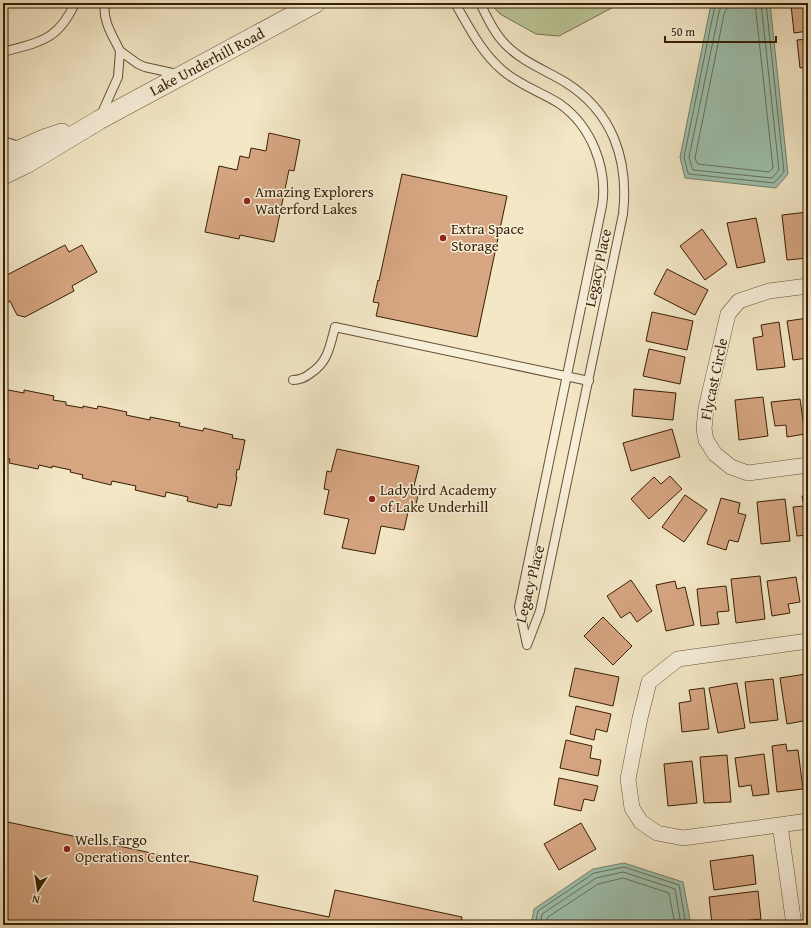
<svg xmlns="http://www.w3.org/2000/svg" width="811" height="928" font-family="'Gentium Book Plus',serif">
  <style>
    .green { fill: #bac596; stroke: #78724c }
    .water { fill: #9dc1af; stroke: #74806a }
    .lines { fill: none; stroke-linecap: round; stroke-linejoin: round }
    .shore { stroke: #6a7058; stroke-width: 1 }
    .building { fill: #d6a682; stroke: #371e02 }
    .service-casing { stroke: #665033; stroke-width: 10 }
    .minor-casing { stroke: #665033; stroke-width: 16 }
    .tertiary-casing { stroke: #665033; stroke-width: 20 }
    .service { stroke: #f7efda; stroke-width: 8 }
    .minor { stroke: #f7efda; stroke-width: 15 }
    .tertiary { stroke: #f7efda; stroke-width: 19 }
    .poi-dot { fill: #8f2418; stroke: #f7efda; stroke-width: 1.5 }
    .labels { text-anchor: middle; stroke-width: 3; stroke-linejoin: round; paint-order: stroke }
    .street-label { font-size: 15px; fill: #371e02; stroke: #f7efda }
    .poi-label { font-size: 15px; fill: #371e02; stroke: #f7efda; text-anchor: start }
  </style>
  <rect width="100%" height="100%" fill="#f3e7c6"/>
  <filter id="stains"><feTurbulence type="fractalNoise" baseFrequency=".005" numOctaves="4"/><feColorMatrix values="0 0 0 0 .2 0 0 0 0 .09 0 0 0 0 .02 0 0 0 .5 -.17"/></filter>
  <radialGradient id="worn" r=".72"><stop offset=".6" stop-color="#630" stop-opacity="0"/><stop offset="1" stop-color="#630" stop-opacity=".3"/></radialGradient>
  <path class="green" d="M490,3H621L559,36L536,34L500,14Z"/>
  <path class="water" d="M713,3H770L788,174L776,188L685,178L680,157L710,9Z
    M624,863L683,882L691,925H531L534,909L593,869Z"/>
  <g class="lines">
    <path class="shore" d="M716,3L714,10L684,157L688,173L689,174L774,183L784,172L766,3
      M721,3V7L719,12L689,157L692,168L693,170L772,178L779,170L761,3
      M727,3V8L724,14L695,158L697,163L698,164L769,172L773,168L755,3
      M535,925L538,911L594,873L624,867L679,885L686,925
      M540,925L542,914L596,878L623,872L675,889L681,925
      M546,925L548,917L598,884L623,878L669,893L675,925"/>
  </g>
  <path class="building" d="M808,4V31L794,33L791,5Z
    M808,39V67L800,68L797,40Z
    M269,133L300,140L294,171L289,170L274,242L240,235L239,239L205,232L219,166L237,170L240,156L249,158L251,148L266,151Z
    M402,174L507,196L477,337L376,316L379,303L373,302L378,280L379,281Z
    M808,212V258L787,260L782,215Z
    M756,218L765,262L737,268L727,223Z
    M702,229L727,264L705,280L680,246Z
    M65,245L69,252L82,245L97,272L72,286L74,291L25,317L17,315L10,301L3,305V277Z
    M667,269L708,290L695,315L654,294Z
    M652,312L693,321L687,350L646,341Z
    M808,318V358L793,360L787,321Z
    M779,322L785,367L757,370L753,338L763,336L761,325Z
    M649,349L685,357L680,384L643,376Z
    M3,389L24,393V390L54,396L53,400L66,402V405L83,408V406L97,409L98,406L127,412L126,415L150,420V417L180,423L179,426L203,431L204,428L233,435L232,438L245,440L239,470L237,469L236,477H237L231,506L218,504L217,508L187,501L188,497L166,492L165,497L135,490L136,486L112,481L111,485L82,478L83,475L70,472L71,470L52,466V468L39,465L38,469L9,463L10,459L3,458Z
    M634,389L676,393L673,420L632,416Z
    M763,397L768,436L739,440L735,400Z
    M800,399L805,434L787,437L786,425L775,426L771,402Z
    M672,429L680,457L631,471L623,443Z
    M337,449L419,466L413,490L419,491L415,509L409,508L404,530L381,526L375,554L342,548L349,519L324,514L329,490L324,489L327,471L331,472Z
    M670,476L682,489L649,519L631,499L654,477L661,484Z
    M685,495L707,510L684,542L662,527Z
    M808,495V535L797,536L793,507L804,506L802,496Z
    M721,498L740,503L738,513L746,515L738,542L729,540L726,550L707,544Z
    M785,499L790,541L761,544L757,502Z
    M803,575H808V610L806,611Z
    M760,576L765,619L736,623L731,579Z
    M796,577L800,602L788,604L790,613L772,616L767,581Z
    M631,580L652,611L637,622L630,612L621,618L607,596Z
    M675,581L677,589L685,587L694,625L666,631L656,585Z
    M726,586L729,611L717,612L719,624L701,626L697,589Z
    M603,617L632,646L613,665L584,636Z
    M575,668L619,677L613,706L569,696Z
    M806,674L808,684V720L787,724L780,678Z
    M773,679L778,720L750,723L745,682Z
    M737,683L745,728L718,733L709,688Z
    M704,688L709,729L682,732L679,703L691,701L689,690Z
    M576,706L611,714L607,732L596,729L594,740L570,734Z
    M566,740L592,746L590,758L601,760L598,776L560,768Z
    M786,744L787,751L798,750L803,789L777,792L772,746Z
    M764,754L769,794L753,796L751,785L739,787L735,758Z
    M727,755L731,802L704,803L700,757Z
    M692,761L697,803L668,806L664,764Z
    M559,778L598,786L594,801L584,799L581,811L554,805Z
    M3,821L258,876L253,901L329,917L335,890L462,917L461,925H3Z
    M581,823L596,849L559,870L544,844Z
    M753,855L756,884L714,890L710,861Z
    M758,891L761,919L712,924L709,897Z"/>
  <g class="lines">
    <defs>
      <path id="service" d="M105,3C102,21 113,36 120,51
        M455,3C469,27 481,52 502,70C519,85 541,92 560,104C591,126 608,168 602,206L519,607L527,645L540,611L623,214C629,160 613,112 565,82C545,70 523,62 506,45C494,33 487,17 480,3
        M3,52C39,42 58,41 75,3
        M101,115L118,77L120,51L138,64L145,67L177,74
        M3,141L19,146
        M293,380C300,380 306,377 311,373C328,362 330,346 335,327L589,381"/>
      <path id="minor" d="M808,286L769,291L739,301L728,314L706,408L704,429L706,440L715,454L731,467L748,473L808,465
        M808,641L678,659L649,682L640,718L628,779L632,808L641,822L657,833L683,838L808,821
        M780,825L794,925"/>
      <path id="tertiary" d="M3,157L44,139L62,133
        M3,175L26,164L99,120L316,3"/>
    </defs>
    <use href="#service" class="service-casing"/>
    <use href="#minor" class="minor-casing"/>
    <use href="#tertiary" class="tertiary-casing"/>
    <use href="#service" class="service"/>
    <use href="#minor" class="minor"/>
    <use href="#tertiary" class="tertiary"/>
  </g>
  <g class="poi-dot">
    <circle cx="247" cy="201" r="4"/>
    <circle cx="443" cy="238" r="4"/>
    <circle cx="372" cy="499" r="4"/>
    <circle cx="67" cy="849" r="4"/>
  </g>
  <g class="labels">
    <g class="street-label">
      <text transform="translate(207 62) rotate(-28)" y="5">Lake Underhill Road</text>
      <text transform="translate(598 268) rotate(-78)" y="5">Legacy Place</text>
      <text transform="translate(714 379) rotate(-78)" y="5">Flycast Circle</text>
      <text transform="translate(530 584) rotate(-76)" y="5">Legacy Place</text>
    </g>
    <g class="poi-label">
      <text x="255" y="197">Amazing Explorers<tspan x="255" dy="17">Waterford Lakes</tspan></text>
      <text x="451" y="234">Extra Space<tspan x="451" dy="17">Storage</tspan></text>
      <text x="380" y="495">Ladybird Academy<tspan x="380" dy="17">of Lake Underhill</tspan></text>
      <text x="75" y="845">Wells Fargo<tspan x="75" dy="17">Operations Center</tspan></text>
    </g>
  </g>
  <rect width="811" height="928" fill="none" stroke="#f3e7c6" stroke-width="16"/>
  <rect x="4" y="4" width="803" height="920" fill="none" stroke="#371e02" stroke-width="2"/>
  <rect x="8" y="8" width="795" height="912" fill="none" stroke="#371e02"/>
  <g transform="translate(38 890) rotate(192)" stroke="#f7efda" stroke-width="3" paint-order="stroke">
  <path d="M0-3L7 15L0 10L-7 15Z" fill="#371e02"/>
  <text y="-6" font-size="11" font-weight="bold" text-anchor="middle" fill="#371e02">N</text>
  </g>
  <path d="M665 36v6h111v-6" fill="none" stroke="#371e02" stroke-width="2"/>
  <text x="671" y="36" font-size="12" fill="#371e02" stroke="#f7efda" stroke-width="3" paint-order="stroke">50 m</text>
  <rect width="100%" height="100%" filter="url(#stains)"/>
  <rect width="100%" height="100%" fill="url(#worn)"/>
</svg>
